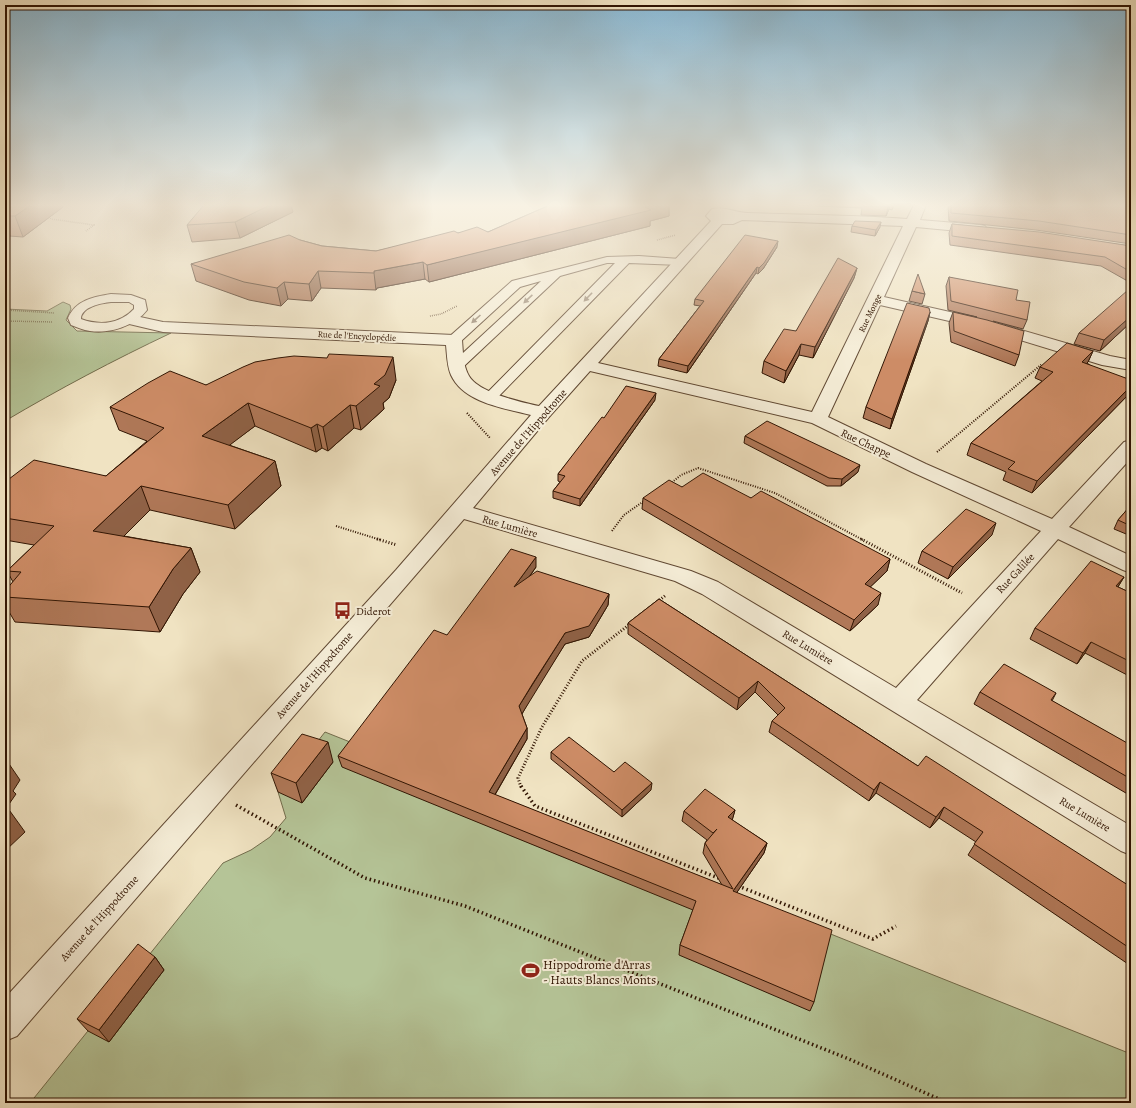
<svg xmlns="http://www.w3.org/2000/svg" width="1136" height="1108" font-family="Alegreya,serif">
  <style>
    .green { fill: #b5c497; stroke: #726c4c }
    .lines { fill: none; stroke-linecap: round; stroke-linejoin: round }
    .lane-casing { stroke: #604832; stroke-width: 2 }
    .street-casing { stroke: #604832; stroke-width: 2 }
    .path-far3 { stroke: #301402; stroke-width: 1.5; stroke-dasharray: 0.5 1.5; stroke-linecap: butt }
    .path-far2 { stroke: #301402; stroke-width: 2; stroke-dasharray: 1 1.5; stroke-linecap: butt }
    .path-far1 { stroke: #301402; stroke-width: 3; stroke-dasharray: 1 2; stroke-linecap: butt }
    .path { stroke: #301402; stroke-width: 3.5; stroke-dasharray: 1.5 3; stroke-linecap: butt }
    .lane { fill: #f5edd7; fill-rule: evenodd }
    .street { fill: #f5edd7; fill-rule: evenodd }
    .wall { fill: #b07858; stroke: #301402 }
    .shaded-wall { fill: #906247; stroke: #301402 }
    .building { fill: #cd8c66; stroke: #301402 }
    .oneway { fill: #9c8b77 }
    .labels { text-anchor: middle; stroke-width: 4; stroke-linejoin: round; paint-order: stroke }
    .far-street-label { font-size: 9px; fill: #301402; stroke: #f5edd7 }
    .street-label { font-size: 11px; fill: #301402; stroke: #f5edd7 }
    .poi-label { font-size: 11px; fill: #301402; stroke: #f5edd7; text-anchor: start }
    .near-poi-label { font-size: 13px; fill: #301402; stroke: #f5edd7; text-anchor: start }
  </style>
  <rect width="100%" height="100%" fill="#f0e3c2"/>
  <filter id="stains"><feTurbulence type="fractalNoise" baseFrequency=".005" numOctaves="4"/><feColorMatrix values="0 0 0 0 .2 0 0 0 0 .09 0 0 0 0 .02 0 0 0 .5 -.17"/></filter>
  <radialGradient id="worn" r=".72"><stop offset=".6" stop-color="#630" stop-opacity="0"/><stop offset="1" stop-color="#630" stop-opacity=".3"/></radialGradient>
  <path class="green" d="M63,302L70,305L71,309L66,320L77,331L171,333C114,360 59,389 5,421V309L47,311Z
    M325,732L1131,1054V1103H30L223,863L251,850L270,837L286,818L278,792Z"/>
  <g class="lines">
    <defs>
      <path id="lane" d="M639,256L680,259L684,260L686,262L684,264L680,265L629,263L494,401L489,402L484,401L482,398L615,263H607L560,276L462,368L457,369L452,368L450,365L541,281L520,287L459,343H449L447,340L449,337L512,281L607,257Z
        M111,294L131,295L145,300L147,310C135,326 109,334 90,331C83,330 77,327 71,325L68,318C76,300 93,297 111,294ZM111,302H129L134,305V309C120,324 100,326 81,319C81,307 101,303 111,302Z"/>
      <path id="street" d="M914,205H926L920,220L980,225L985,226L987,229L985,232L980,233L916,227L884,297L994,322L1110,356L1131,360V370L1102,365L984,329L880,305L828,417L926,464L1052,519L1124,442L1131,440V458L1069,527L1131,556V573L1123,570L1058,539L917,700L1131,826V855L1121,851L702,594L675,581L464,519L17,1036L5,1041V998L396,570L531,415C504,408 464,403 451,375C447,366 447,354 446,345L163,332L125,323L123,320L125,317L131,315L163,322L454,335L460,337L462,340C463,352 463,366 469,376C479,393 521,402 539,406L711,221L706,216L712,209C726,206 735,213 748,213C801,215 854,215 907,219ZM742,220L903,226L812,412L598,363L722,224H733ZM590,371L812,423L912,472L1041,531L896,688L718,582L691,571L473,508L549,417Z"/>
    </defs>
    <use href="#lane" class="lane-casing"/>
    <use href="#street" class="street-casing"/>
    <path class="path-far3" d="M48,215L51,219L94,225L86,231
      M657,240L676,235
      M5,310L54,313
      M430,316L441,314L457,306
      M5,321L53,322"/>
    <path class="path-far2" d="M467,413L490,438
      M937,452L1042,364
      M670,484L681,475L698,468L775,493L863,540
      M336,526L381,540
      M612,531L624,515L644,501"/>
    <path class="path-far1" d="M377,539L397,545
      M861,539L962,593
      M657,602L666,595
      M521,787L518,778L542,727L582,661L630,624"/>
    <path class="path" d="M521,786L535,806L721,879
      M236,805L365,878L465,906L849,1059L948,1103
      M738,886L873,939L896,926"/>
    <use href="#lane" class="lane"/>
    <use href="#street" class="street"/>
  </g>
  <path class="wall" d="M5,205H62L63,207L23,237L9,236L5,239Z
    M550,205H669V216L650,221V226L429,282L425,279L377,288L376,290L321,288L312,301L288,299L281,306L249,300L196,281L191,264L300,240L322,246L376,251L458,233L488,232Z
    M796,205H894L892,210L889,209L886,216L861,215L862,208Z
    M948,205H1131V244L1036,230L949,221Z
    M293,212L240,238L192,242L187,225Z
    M952,224L1131,246V283L1101,266L950,245L949,233Z
    M852,226L880,227L875,236L851,232Z
    M777,247L763,269L758,274L756,273L687,373L658,366L659,359L700,306L694,305L695,299Z
    M857,268L854,278L813,358L799,355L784,383L762,373L764,361L796,331Z
    M949,277L1016,300L1027,320L1023,329L993,321L1019,355L1015,366L951,342L949,323L953,312L977,317L948,310L946,286Z
    M912,291L925,294L922,304L909,301Z
    M1131,293V322L1100,351L1074,344L1079,333Z
    M930,312L928,321L890,429L863,418L866,407Z
    M1093,351L1088,362L1087,363L1130,393L1032,493L1003,480L1006,472L967,455L971,443L1042,381L1035,378L1040,367Z
    M396,380L389,398L383,403L384,409L361,430L354,428L328,451L322,448L316,452L255,426L229,445L275,461L281,486L235,529L150,510L124,536L191,548L200,572L183,594L160,632L15,622L5,605V591L13,582L7,571L34,545L5,540V483L106,476L147,441L119,430L110,407L206,385Z
    M655,400L580,506L553,498V491L560,482L558,481V474L604,418Z
    M745,436L858,472L841,486H827L744,443Z
    M682,487L751,498L890,559L887,571L870,587L878,605L850,631L642,509L643,498Z
    M1131,505V536L1114,529L1118,520Z
    M992,535L948,579L918,563L922,551Z
    M536,567L530,576L609,594L608,605L589,637L565,644L533,694L522,714L527,728V739L495,795L722,885L703,853L705,843L707,840L682,821L684,811L735,810L732,820L767,843L764,853L737,892L814,1002L810,1011L679,955L680,945L693,910L342,767L338,756L447,635Z
    M1124,577L1118,587L1131,593V677L1085,653L1077,664L1030,639L1035,628Z
    M659,599L918,766L1131,887V966L968,855L976,842L939,818L930,828L876,793L869,801L769,732L772,721L778,715L755,692L737,710L628,634V623Z
    M980,692L1056,693L1052,701L1128,744L1131,740V796L974,704Z
    M551,752L614,772L651,790L622,817L551,759Z
    M333,762L302,803L278,792L271,773Z
    M155,957L164,970L109,1042L88,1031L77,1019Z"/>
  <path class="shaded-wall" d="M31,205H62L63,207L23,237L15,216Z
    M270,205H291L293,212L240,238L235,222Z
    M652,205H669V216L650,221V226L429,282L427,265Z
    M889,205H890L889,209L886,216L888,207Z
    M881,222L880,227L875,236L876,230Z
    M5,225L9,236L5,239Z
    M778,241L777,247L763,269L758,274L759,268Z
    M423,262L425,279L377,288L376,290L374,273V271Z
    M757,267L756,273L687,373L688,366Z
    M857,268L854,278L813,358L815,347Z
    M318,271L321,288L312,301L309,284Z
    M284,282L288,299L281,306L277,288Z
    M930,312L928,321L890,429L892,419Z
    M1131,316V322L1100,351L1104,340Z
    M801,344L799,355L784,383L786,371Z
    M1093,351L1088,362L1077,373L1082,362Z
    M393,357L396,380L389,398L383,403L384,409L361,430L356,406L374,384Z
    M1131,386V391L1130,393L1032,493L1037,481Z
    M656,393L655,400L580,506V499Z
    M248,403L255,426L210,460L202,436Z
    M350,405L354,428L328,451L323,427Z
    M317,424L322,448L316,452L311,428Z
    M275,461L281,486L235,529L228,505Z
    M860,465L858,472L841,486L842,479Z
    M141,486L150,510L104,556L93,531Z
    M996,523L992,535L948,579L953,567Z
    M191,548L200,572L183,594L160,632L149,607L173,569Z
    M536,557V567L514,598V587Z
    M890,559L887,571L861,596L865,584Z
    M1124,577L1117,588L1116,586Z
    M881,593L878,605L850,631L854,620Z
    M609,594L608,605L589,637L565,644L520,717L519,706L565,633Z
    M1091,642L1085,653L1077,664L1083,653Z
    M758,681L755,692L737,710L739,698Z
    M527,728V739L490,803L489,792Z
    M328,742L333,762L302,803L296,783Z
    M5,758L20,780L13,791L16,794L7,807L25,832L5,851Z
    M880,782L876,793L869,801L874,790Z
    M652,783L651,790L622,817V810Z
    M944,807L939,818L930,828L936,817Z
    M735,810L732,821L728,817Z
    M767,843L764,853L731,901L733,891Z
    M155,957L164,970L109,1042L99,1030Z"/>
  <path class="building" d="M5,205H31L15,216H5Z
    M204,205H270L235,222L187,225Z
    M550,205H652L645,207L651,210L427,265L423,262L374,271V273L318,271L309,284L284,282L277,288L244,282L191,264L289,235L300,240L322,246L376,251L454,231L458,233L477,227L488,232Z
    M863,205H889L888,207L863,206Z
    M951,205H1131V235L1039,221L951,213Z
    M855,221L881,222L876,230L852,226Z
    M952,224L1039,232L1131,246V272L1105,257L952,236Z
    M745,235L778,241L764,263L759,268L757,267L688,366L659,359L704,301L695,299Z
    M838,258L857,268L815,347L801,344L786,371L764,361L784,329L796,331Z
    M918,274L925,294L912,291Z
    M949,277L1018,290L1016,300L1030,302L1027,320L951,301Z
    M1128,290L1131,293V316L1104,340L1079,333Z
    M907,303L929,308L930,312L892,419L866,407Z
    M953,312L987,320L1024,331L1019,355L954,331Z
    M1067,343L1093,351L1082,362L1131,380V386L1037,481L1008,469L1015,462L971,443L1053,372L1040,367Z
    M329,354L393,357L385,375L374,384L380,386L356,406L350,405L323,427L317,424L311,428L248,403L202,436L275,461L228,505L141,486L93,531L191,548L173,569L149,607L5,597V591L21,572L7,571L54,526L5,518V483L9,479L34,460L106,476L164,428L110,407L148,383L170,371L206,385L243,367L255,362L278,358L294,356L327,358Z
    M626,386L656,393L580,499L553,491L565,476L558,474L602,417L604,418Z
    M767,421L860,465L842,479L829,478L745,436Z
    M703,473L751,498L761,491L890,559L865,584L881,593L854,620L643,498L669,480L682,487Z
    M1131,505V526L1118,520Z
    M966,509L996,523L953,567L922,551Z
    M511,549L536,557L514,587L537,571L609,594L589,626L565,633L533,683L519,706L527,728L489,792L733,889L705,843L717,829L713,833L684,811L705,789L735,810L728,817L767,843L733,891L832,930L814,1002L680,945L696,901L338,756L434,630L447,635Z
    M1091,561L1124,577L1116,586L1131,593V662L1091,642L1083,653L1035,628Z
    M659,599L918,766L926,756L1131,887V949L974,844L983,832L944,807L936,817L880,782L874,790L772,721L785,708L758,681L739,698L628,623Z
    M1004,664L1056,693L1051,700L1129,744L1131,740V779L980,692Z
    M302,734L328,742L296,783L271,773Z
    M569,737L614,772L625,762L652,783L622,810L551,752Z
    M138,944L155,957L99,1030L77,1019Z"/>
  <defs><path id="oneway-solid" d="M-6-.8H1V-3.2L6.5 0L1 3.2V.8H-6Z"/></defs>
  <g class="oneway">
    <use href="#oneway-solid" transform="translate(588 297) rotate(134)"/>
    <use href="#oneway-solid" transform="translate(528 299) rotate(137)"/>
    <use href="#oneway-solid" transform="translate(476 319) rotate(138)"/>
  </g>
  <linearGradient id="sky" x2="0" y2="1"><stop stop-color="#89b8d3"/><stop offset="0.57" stop-color="#f8f2e4"/><stop offset="1" stop-color="#f8f2e4" stop-opacity="0"/></linearGradient>
  <rect width="1136" height="360" fill="url(#sky)"/>
  <defs>
    <symbol id="bus-bare" viewBox="-9 -9 18 18"><path d="M-5-6H5V4H4V6H2V4H-2V6H-4V4H-5ZM-3.5-4V0h7V-4ZM-3.5 1.2v1.5H-2V1.2ZM2 1.2v1.5H3.5V1.2Z" fill="#8f2418" stroke="#f5edd7" stroke-width="2.5" paint-order="stroke"/></symbol>
    <symbol id="stadium-bare" viewBox="-9 -9 18 18"><path d="M0-5a6.5 5 0 1 0 0 10a6.5 5 0 1 0 0-10ZM-3.5-1.8h7v3.6h-7Z" fill="#8f2418" stroke="#f5edd7" stroke-width="2.5" paint-order="stroke"/></symbol>
  </defs>
  <g fill-rule="evenodd">
    <use href="#bus-bare" x="330" y="598" width="25" height="25"/>
    <use href="#stadium-bare" x="518" y="958" width="25" height="25"/>
  </g>
  <g class="labels">
    <g class="far-street-label">
      <text transform="translate(870 313) rotate(-64)" y="3">Rue Monge</text>
      <text transform="translate(357 336) rotate(3)" y="3">Rue de l'Encyclopédie</text>
    </g>
    <g class="street-label">
      <text transform="translate(528 432) rotate(-49)" y="4">Avenue de l'Hippodrome</text>
      <text transform="translate(866 443) rotate(25)" y="4">Rue Chappe</text>
      <text transform="translate(510 526) rotate(16)" y="4">Rue Lumière</text>
      <text transform="translate(1015 573) rotate(-47)" y="4">Rue Galilée</text>
      <text transform="translate(808 647) rotate(31)" y="4">Rue Lumière</text>
      <text transform="translate(314 675) rotate(-49)" y="4">Avenue de l'Hippodrome</text>
      <text transform="translate(1085 814) rotate(31)" y="4">Rue Lumière</text>
      <text transform="translate(99 918) rotate(-48)" y="4">Avenue de l'Hippodrome</text>
    </g>
    <g class="poi-label">
      <text x="356" y="615">Diderot</text>
    </g>
    <g class="near-poi-label">
      <text x="543" y="969">Hippodrome d'Arras<tspan x="543" dy="15">- Hauts Blancs Monts</tspan></text>
    </g>
  </g>
  <rect width="1136" height="1108" fill="none" stroke="#f0e3c2" stroke-width="20"/>
  <rect x="6" y="6" width="1124" height="1096" fill="none" stroke="#301402" stroke-width="2"/>
  <rect x="10" y="10" width="1116" height="1088" fill="none" stroke="#301402"/>
  <rect width="100%" height="100%" filter="url(#stains)"/>
  <rect width="100%" height="100%" fill="url(#worn)"/>
</svg>
